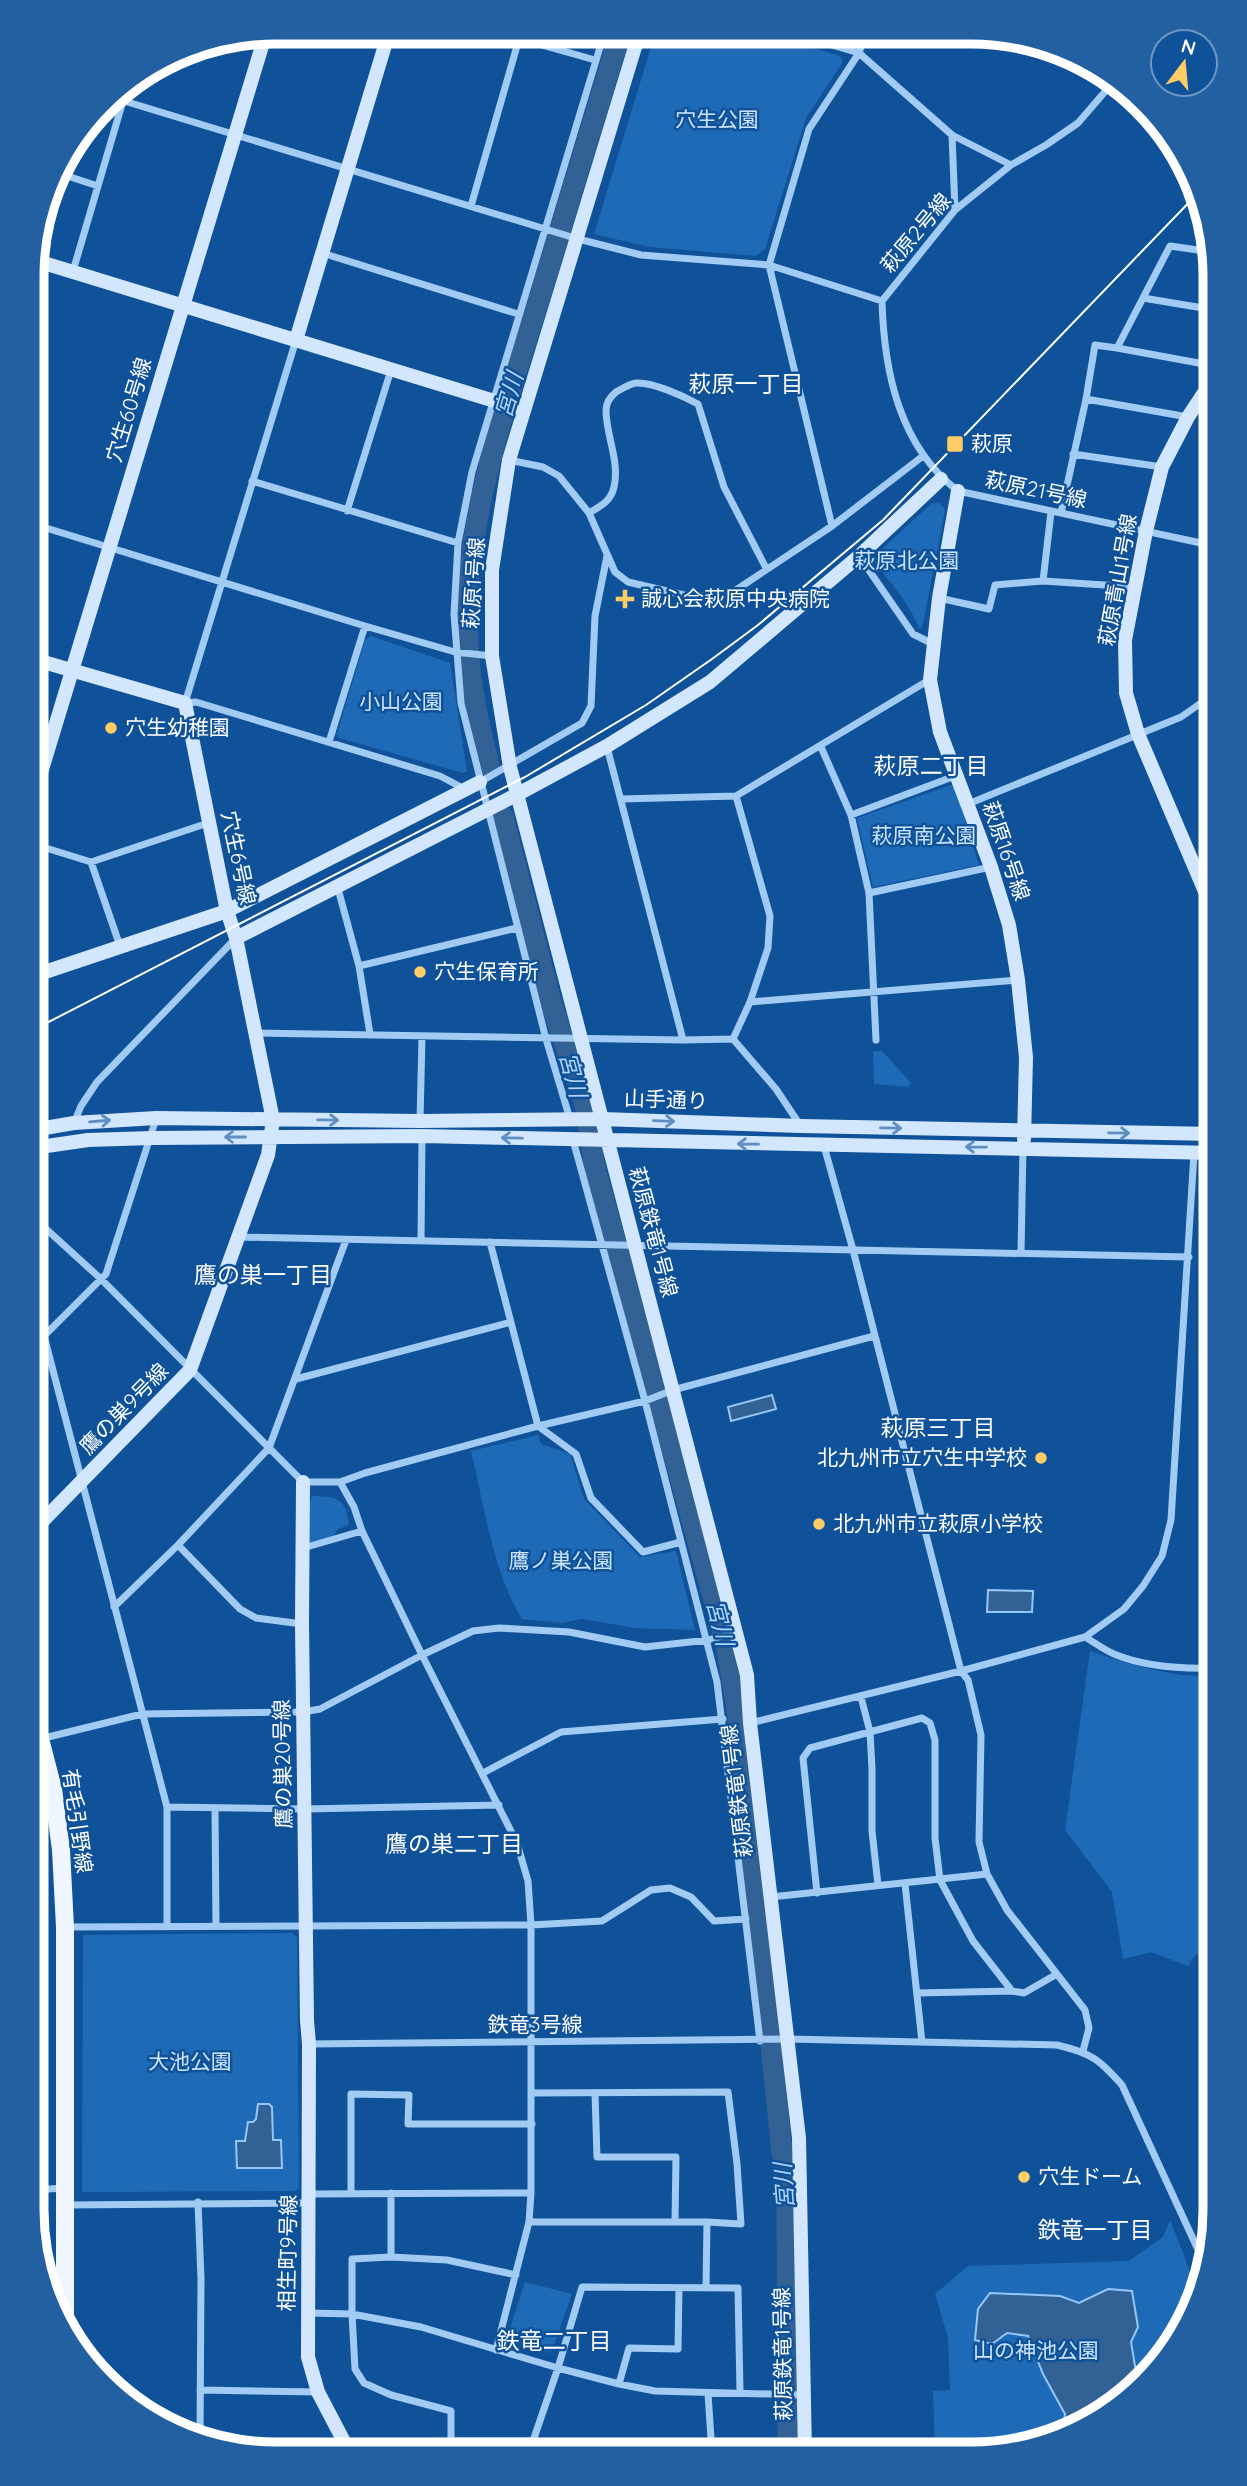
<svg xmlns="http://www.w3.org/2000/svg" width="1247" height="2486" font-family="Quicksand,'Noto Sans JP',sans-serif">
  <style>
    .green { fill: #1f6ab7 }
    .water { fill: #326195; stroke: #94c7f8; stroke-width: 2 }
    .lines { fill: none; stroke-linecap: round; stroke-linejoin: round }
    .river { stroke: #326195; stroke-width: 21 }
    .street { stroke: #a2cbf4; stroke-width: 7 }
    .secondary { stroke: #d2e7fd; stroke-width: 14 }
    .primary { stroke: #f0f6ff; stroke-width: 18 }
    .tram { stroke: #fff; stroke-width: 2 }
    .oneway { stroke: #5e8ec1 }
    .poi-dot { fill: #fc6; stroke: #105299; stroke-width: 2.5 }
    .labels { text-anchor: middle; stroke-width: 5; stroke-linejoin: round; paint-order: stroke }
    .park-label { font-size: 21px; fill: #cbe4fe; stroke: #105299 }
    .street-label { font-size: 21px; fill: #fff; stroke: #105299 }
    .poi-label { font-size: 21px; fill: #fff; stroke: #105299; text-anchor: start }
    .neighbourhood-label { font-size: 23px; fill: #fff; stroke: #105299 }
    .water-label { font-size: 23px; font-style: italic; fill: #afd5fb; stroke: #105299 }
    .rim { fill: none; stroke: #fff; stroke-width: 9 }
  </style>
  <rect width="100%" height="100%" fill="#105299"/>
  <path class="green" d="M655,34L770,35L840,56L843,62L806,118L765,249L756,256L650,247L594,234Z
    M940,503L945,510L923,624L920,629C908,602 890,581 871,559L931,504Z
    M371,636L450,663L467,771L463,773L339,738L337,734L365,640Z
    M954,784L979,865L873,887L857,818Z
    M873,1051H882L911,1083L908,1087L874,1084Z
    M538,1435L541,1444L570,1454L584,1499L640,1557L676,1551L695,1630L635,1628L582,1619L562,1623L522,1619C493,1572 484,1505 471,1451Z
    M312,1496C338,1496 346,1499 349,1525L338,1529L333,1536L309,1542V1504Z
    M1090,1651C1135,1666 1167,1676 1215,1677V1967L1196,1954L1188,1966L1151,1952L1123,1959L1112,1892L1065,1830Z
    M291,1933L297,1937L299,2188L294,2191L82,2192L83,1935Z
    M1170,2220L1199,2294L1197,2303L1165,2359L1107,2413L1049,2442L971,2454H935L933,2391L950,2390L948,2338L935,2294L968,2266L1129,2261L1163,2237Z
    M525,2282L572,2294L551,2353L506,2340Z"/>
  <path class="water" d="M772,1395L776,1409L731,1421L728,1407Z
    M988,1590L1033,1591L1032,1612H987Z
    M258,2104H269L272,2107L273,2140H281L282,2168H237L236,2141H245L248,2122H253L256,2119Z
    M1108,2289L1132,2291L1138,2327L1131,2342L1138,2384L1107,2413L1062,2436L1065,2414L1043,2374L1028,2336L1007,2333L992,2344L975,2340L978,2309L990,2293L1060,2296L1079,2303Z"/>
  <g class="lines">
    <path class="river" d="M489,766C479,724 469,683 468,640C463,529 500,423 533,319C562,224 591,129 620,34
      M503,817L551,1002L586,1109L595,1168L726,1644L737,1709L787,2203L788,2454"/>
    <path class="street" d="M500,33L595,60
      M798,35L859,53L952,135L955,210
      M1111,82L1109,87L1078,123L1046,145L1011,165L955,210L882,301C884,371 899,446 958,491L1215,546
      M111,97L578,239L641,255L769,265L882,301
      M952,135L1011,165
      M55,172L98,186
      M471,206L519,39
      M322,253L518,314
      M73,271L128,84
      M1143,298L1215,310
      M296,340L185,703L196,702L440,776L459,786L461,791
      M1117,348L1215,366
      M1086,399L1188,417
      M1073,454L1162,467
      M509,460L543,467L559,476L589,513L615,572L628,582L684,595L716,596L733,592L832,526L923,456
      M252,481L458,543
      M347,511L391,370
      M589,513C601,506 611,501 614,487C620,461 606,436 606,410C606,402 610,397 616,392C622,389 629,384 636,383C653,382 683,396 698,404L724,487L766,568
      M1061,513L1086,399L1095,345L1117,348L1170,246L1212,252
      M33,524L365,626L455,652L492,656
      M832,526L769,265L809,129L859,53L865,35
      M859,556L913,634L933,644
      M1043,581L1051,512
      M939,598L989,609L995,585L1043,581L1135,587
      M329,742L365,626
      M607,747L683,1040
      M821,747L851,815L869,893L876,1040
      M480,782L582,723L591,706L595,616L607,556
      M736,796L770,916L768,948L750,1002L733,1039L776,1089L800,1125
      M621,799L736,796L929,680
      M968,804L1181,717L1201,703L1215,682
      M851,815L955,776
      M33,844L91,862L208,823
      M91,862L120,946
      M337,885L359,966L370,1034
      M869,893L991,867
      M359,966L517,928
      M750,1002L1018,980
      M255,1033L683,1040L733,1039
      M570,1119L546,1039L461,703L454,614L458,543L472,472L604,34
      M420,1121L422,1037
      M74,1123L81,1106L97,1082L236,938
      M573,1140L645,1401L717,1682L760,2041
      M824,1146L853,1250L961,1671L968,1680L981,1735L979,1842L987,1874L1007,1910L1085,2010L1089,2028L1083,2051
      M33,1217L101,1279L303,1482H340L354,1507L362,1531L422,1655L517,1843L528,1881L531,1925V2193L529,2222L496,2350
      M238,1237L1189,1257
      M421,1241L422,1137
      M490,1242L538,1426L576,1454L591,1498L643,1552L681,1542
      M1021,1252L1023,1148
      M44,1336L167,1807V1925
      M32,1339L44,1336L106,1274L156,1119
      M296,1379L511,1322
      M340,1482L365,1473L538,1426L645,1401L673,1390L874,1336
      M178,1545L240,1609L256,1618L302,1624
      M303,1548L362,1531
      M114,1607L178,1545L269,1448L346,1240
      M1085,1637C1094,1642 1104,1650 1114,1654C1145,1667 1183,1669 1215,1668
      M861,1697L870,1732L872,1769V1831L878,1885
      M750,1723L961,1671L1085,1637L1124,1609L1143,1586L1162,1556L1171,1520L1194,1153
      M40,1739L142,1714L303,1712L320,1709L422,1655L473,1631L499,1628L569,1632L645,1647L708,1640L737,1632
      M483,1773L561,1732L723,1719
      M167,1807L305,1809L499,1805
      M215,1808L216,1926
      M905,1884L922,2042
      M817,1893L803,1758L810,1748L922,1718L930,1723L935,1740V1838L940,1880L973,1941L1012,1991L917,1993
      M771,1897L987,1874
      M66,1927L531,1925L602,1921L651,1890L670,1888L691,1897L714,1921L746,1919
      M1012,1991L1024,1993L1057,1974
      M309,2044L788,2039L1057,2045C1091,2053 1099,2059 1122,2085L1206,2267
      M595,2093L597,2157H676L675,2221
      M32,2190L65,2188
      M391,2193V2257
      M310,2194L531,2193
      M351,2194V2094L409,2095L408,2124H532
      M198,2202L201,2279L200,2439
      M66,2205L307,2203
      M529,2222H707L741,2224L737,2164L728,2092L531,2093
      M706,2288L707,2222
      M308,2313L352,2314L421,2327L558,2368L619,2384L655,2391L804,2395
      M619,2384L629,2348L678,2349L679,2288
      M200,2390L318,2392
      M708,2393L712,2454
      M451,2441V2411L391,2395L364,2383L355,2369L352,2314V2259L391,2257L447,2260L516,2275
      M533,2441L558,2368L582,2287L738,2288L740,2392
      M220,2445L451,2441H533L569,2453
      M411,2453V2442"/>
    <path class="secondary" d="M639,34L509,460L492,570V656L510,767L747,1675L750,1723L799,2138L805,2454
      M34,260L524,410
      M296,340L389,32
      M958,491L939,598L930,680L940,732L991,867L1009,925L1018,980L1026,1057L1024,1139
      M33,799L266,33
      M1215,915L1138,734L1126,693L1125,640L1146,531L1162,467L1188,417L1215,376
      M236,938L518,794L607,746L710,682L859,556L941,479
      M33,976L227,911L480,782
      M33,1130L74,1123L156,1118L420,1121L602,1119L801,1126L1215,1134
      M33,1148L88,1140L152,1138L422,1136L1215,1153
      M303,1482L302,1624L307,2020L309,2044L308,2357L318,2392L350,2453
      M32,1532L190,1370L268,1155L273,1120L236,938L227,911L185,703L33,659"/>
    <path class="primary" d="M32,1708L53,1789L61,1850L65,1927V2319"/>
    <path class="tram" d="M33,1030L525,777L646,705L712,659L758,625L883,520L1199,192"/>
  </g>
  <defs><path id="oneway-shaft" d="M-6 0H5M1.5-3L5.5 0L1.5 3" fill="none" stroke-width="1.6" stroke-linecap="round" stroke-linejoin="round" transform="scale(1.75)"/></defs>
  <g class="oneway">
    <use href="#oneway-shaft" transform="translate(328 1120) rotate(1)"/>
    <use href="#oneway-shaft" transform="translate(100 1121) rotate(-5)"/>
    <use href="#oneway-shaft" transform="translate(664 1121) rotate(2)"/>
    <use href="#oneway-shaft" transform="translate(891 1128) rotate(1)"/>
    <use href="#oneway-shaft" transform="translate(1119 1133) rotate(1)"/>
    <use href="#oneway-shaft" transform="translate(235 1137) rotate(180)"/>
    <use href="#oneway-shaft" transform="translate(512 1138) rotate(-179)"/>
    <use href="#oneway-shaft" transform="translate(748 1144) rotate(-179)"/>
    <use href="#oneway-shaft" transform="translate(976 1147) rotate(-179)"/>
  </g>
  <g class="poi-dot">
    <rect x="946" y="435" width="18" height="18" rx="3.5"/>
    <path d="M621.5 588.5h7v7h7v7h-7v7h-7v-7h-7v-7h7z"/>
    <circle cx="111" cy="728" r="7"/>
    <circle cx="420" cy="972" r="7"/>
    <circle cx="1041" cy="1458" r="7"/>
    <circle cx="819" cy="1524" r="7"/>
    <circle cx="1024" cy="2177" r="7"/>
  </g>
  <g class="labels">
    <g class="park-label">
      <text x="717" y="127">穴生公園</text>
      <text x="907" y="568">萩原北公園</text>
      <text x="401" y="709">小山公園</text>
      <text x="924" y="843">萩原南公園</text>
      <text x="561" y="1568">鷹ノ巣公園</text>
      <text x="190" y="2069">大池公園</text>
      <text x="1036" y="2358">山の神池公園</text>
    </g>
    <g class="street-label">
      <text transform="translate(916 233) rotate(-50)" y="7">萩原2号線</text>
      <text transform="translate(129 410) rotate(-73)" y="7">穴生60号線</text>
      <text transform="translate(1036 490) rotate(12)" y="7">萩原21号線</text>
      <text transform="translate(1118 580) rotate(-80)" y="7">萩原青山1号線</text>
      <text transform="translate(474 583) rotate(-86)" y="7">萩原1号線</text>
      <text transform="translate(1006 851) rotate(71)" y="7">萩原16号線</text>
      <text transform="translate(238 858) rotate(78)" y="7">穴生6号線</text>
      <text transform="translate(666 1100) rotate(2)" y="7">山手通り</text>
      <text transform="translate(653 1232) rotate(75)" y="7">萩原鉄竜1号線</text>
      <text transform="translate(124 1409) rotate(-46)" y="7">鷹の巣9号線</text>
      <text transform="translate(283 1764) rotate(-91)" y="7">鷹の巣20号線</text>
      <text transform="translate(737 1791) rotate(-97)" y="7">萩原鉄竜1号線</text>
      <text transform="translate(77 1821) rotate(82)" y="7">有毛引野線</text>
      <text x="535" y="2032">鉄竜3号線</text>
      <text transform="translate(288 2253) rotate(-89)" y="7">相生町9号線</text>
      <text transform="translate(783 2354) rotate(-91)" y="7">萩原鉄竜1号線</text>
    </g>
    <g class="poi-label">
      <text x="971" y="451">萩原</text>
      <text x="641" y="606">誠心会萩原中央病院</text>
      <text x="125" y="735">穴生幼稚園</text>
      <text x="434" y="979">穴生保育所</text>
      <text x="1027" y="1465" text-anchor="end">北九州市立穴生中学校</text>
      <text x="833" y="1531">北九州市立萩原小学校</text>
      <text x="1038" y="2184">穴生ドーム</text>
    </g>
    <g class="neighbourhood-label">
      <text x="746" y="392">萩原一丁目</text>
      <text x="931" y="774">萩原二丁目</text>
      <text x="263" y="1283">鷹の巣一丁目</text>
      <text x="938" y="1436">萩原三丁目</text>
      <text x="454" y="1852">鷹の巣二丁目</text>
      <text x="1095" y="2238">鉄竜一丁目</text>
      <text x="554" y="2349">鉄竜二丁目</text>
    </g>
    <g class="water-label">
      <text transform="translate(509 395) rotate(-74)" y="8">宮川</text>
      <text transform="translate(573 1075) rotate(75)" y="8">宮川</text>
      <text transform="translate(720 1623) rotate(76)" y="8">宮川</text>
      <text transform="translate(784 2186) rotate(-94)" y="8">宮川</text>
    </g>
  </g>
  <path d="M0 0H1247V2486H0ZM276 44H971A232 232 0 0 1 1203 276V2210A232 232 0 0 1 971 2442H276A232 232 0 0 1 44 2210V276A232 232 0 0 1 276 44Z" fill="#2360a1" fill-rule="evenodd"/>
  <path class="rim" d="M276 44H971A232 232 0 0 1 1203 276V2210A232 232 0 0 1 971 2442H276A232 232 0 0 1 44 2210V276A232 232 0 0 1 276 44Z"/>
  <g transform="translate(1184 63) rotate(16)"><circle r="33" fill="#105299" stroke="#7097c2" stroke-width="2"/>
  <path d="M0-5L12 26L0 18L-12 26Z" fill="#ffcc66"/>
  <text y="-10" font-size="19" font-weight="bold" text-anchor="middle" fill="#ffffff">N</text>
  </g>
</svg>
